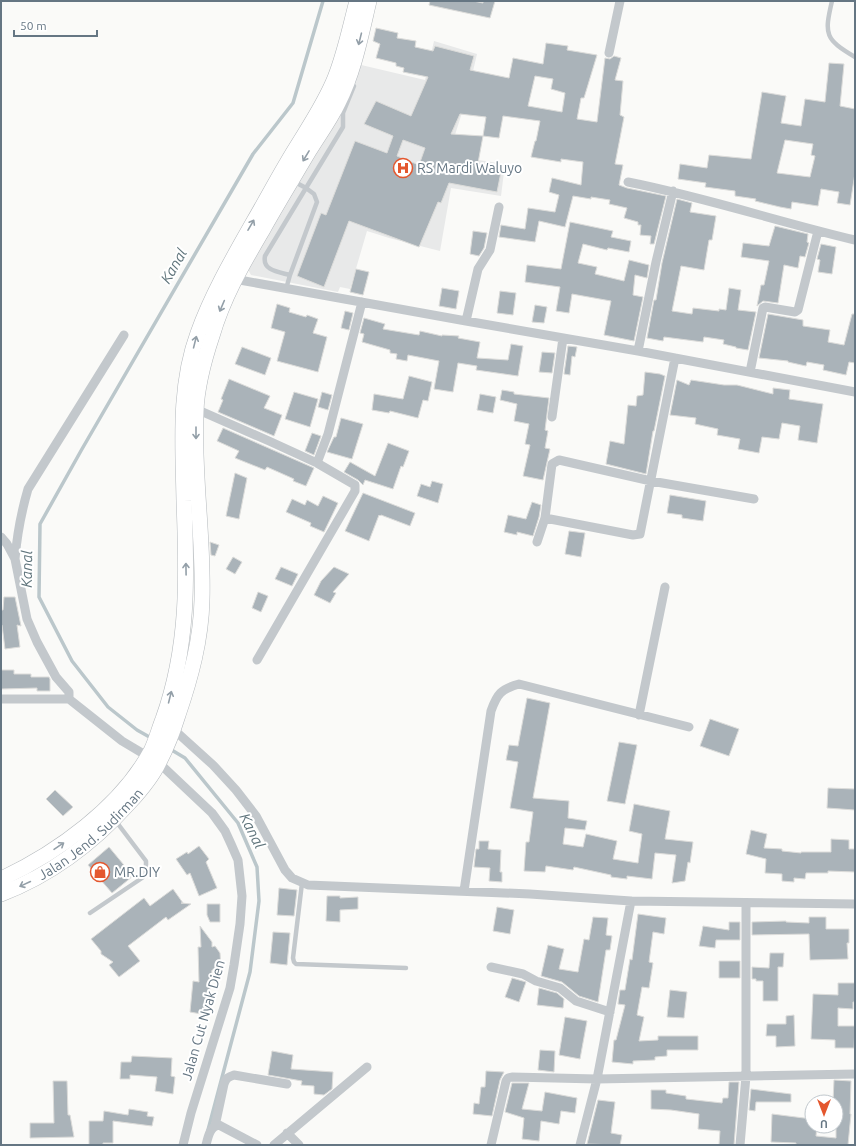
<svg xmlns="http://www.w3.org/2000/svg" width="856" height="1146" font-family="Ubuntu,sans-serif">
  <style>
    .built { fill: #e8e9e9 }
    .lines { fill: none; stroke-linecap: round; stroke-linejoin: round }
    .stream { stroke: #bbc7cb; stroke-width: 3.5 }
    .building { fill: #aab3b9; stroke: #dcdcda; fill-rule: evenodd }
    .trunk-casing { stroke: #b4b9bd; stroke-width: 16 }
    .service { stroke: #c3c8cc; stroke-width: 4.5 }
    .minor { stroke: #c3c8cc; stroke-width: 9 }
    .trunk { stroke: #fff; stroke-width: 15 }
    .oneway { stroke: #939fa8 }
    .labels { text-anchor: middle; stroke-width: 4; stroke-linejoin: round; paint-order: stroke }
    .poi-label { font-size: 14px; fill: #657683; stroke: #fff; text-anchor: start }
    .street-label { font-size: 14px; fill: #657683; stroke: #fff }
    .water-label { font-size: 15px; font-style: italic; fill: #60757c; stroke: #fff }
  </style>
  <rect width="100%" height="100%" fill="#fafaf8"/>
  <path class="built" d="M434,41L477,54L467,97L454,138L452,156L505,164L501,196L451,188L440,251L389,238L367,231L350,289L340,287L338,292L251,275L245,264L357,64L425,80Z"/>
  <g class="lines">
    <path class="stream" d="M153,739L137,730L108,707L72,661L39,597L40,524L82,449L253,154L293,103L323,1
      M170,749L185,758L238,823L257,867L259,901L250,972L208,1130"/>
  </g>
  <path class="building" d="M430,1H473L483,3V1H495L490,18L429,5Z
    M376,28L398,33L397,38L416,41L415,47L433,51L435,46L474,56L470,70L509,78L513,58L543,64L546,43L568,46L567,50L597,55L584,98H581L577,119L597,122L605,58L610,59L614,56L621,58L615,80L623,81L620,115L624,117L615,164L623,165L619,185L627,188L666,196L654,244H650L651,236L640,235L641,225H638V222L624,218L627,208L609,204L610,200L591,197V199L573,196L565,227L539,221L535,242L499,237L501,225L525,229L528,208L555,212L559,195L549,192L552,178L581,185L583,162L561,159V162L531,157L535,141H536L540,121L503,116L499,138L483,136L478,163L502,167L497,192L449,183L441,203L438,202L419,247L349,221L324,287L297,276L321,213L326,215L355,141L387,153L393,136L364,124L376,101L411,116L428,77L403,72L404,68L396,66V63L376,58L380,44L373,41ZM535,76L553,79L551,89L565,93L562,112L528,106ZM460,114L486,117L483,136L451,134ZM403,140L425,148L419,165L397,156Z
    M829,63L844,64L840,106L855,109V173L850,205L837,203L839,192L821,189L818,206L792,202L791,209L780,207L755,201L756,199L735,196V191L705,187L706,183L678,179L680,164L707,168L709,155L751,159L762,92L786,96L781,123L801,126L805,99L825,102ZM785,140L813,144L811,155L815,156L810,177L777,173Z
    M677,199L692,203L690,212L716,216L712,240H709L704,270L681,266L672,311L692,314L693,308L719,311V309L726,310L729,288L741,290L738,310L756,312L748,350L736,348V347L723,344L724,340L704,337L703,342L664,337L663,341L647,338L654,300H656L662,263Z
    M570,222L613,231L611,237L631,241L629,252L608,248L607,250L583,244L578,263L597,267L595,274L624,281L629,260L649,265L647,278L635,275L633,295L643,297L634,341L604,335L611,301L572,294L569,313L556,311L560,287L525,282L527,265L561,269Z
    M775,226L808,234L807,242L809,243L805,257L800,256L798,268L784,265L778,303L763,301L757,306L761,285H764L769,261L741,257L743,243L769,246Z
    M473,231L487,233L484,248L479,256L470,254Z
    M821,244L836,247L832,274L818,272L820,260L817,259Z
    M356,269L369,272L363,295L350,292Z
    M442,288L459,291L456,309L439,306Z
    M500,291L516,293L513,315L497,313Z
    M277,304L290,308L289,312L306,317L307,315L318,319L313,333L327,337L318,372L277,361L285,332L271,328Z
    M535,305L547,307L544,323L532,322Z
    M345,311L353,313L349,330L341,328Z
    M768,314L803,320V326L830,330L828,342L844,345L852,314H855V363L849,362L846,375L823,370L824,365L807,362L806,366L788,362V361L759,358Z
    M364,318L385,324L383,329L419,335L420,331L442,336V335L459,336L458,338L480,342L477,358L508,360L511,344L523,346L518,376L476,370L477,366L458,363L453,392L434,389L439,361L408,355L407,361L396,359L397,354L390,353V350L362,342L364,334L360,333Z
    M568,346L577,347L575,357L572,356L570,375L564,374Z
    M242,347L271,358L265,375L235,364Z
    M542,352L555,353L552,373L539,372Z
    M645,372L660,374L665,376L654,431H653L646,474L606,464L610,441L624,444L628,405L636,406L637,396L643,395Z
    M409,376L432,382L428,401L423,400L418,418L390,411L389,413L372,410L374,394L403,399Z
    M229,379L270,396L264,408L282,415L274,436L218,412L223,400L221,399Z
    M677,380L689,385L691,380L724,385H737L773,394V388L790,390L789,399L823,404L817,443L798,440L800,426L782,423L779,439L762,437L759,453L738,449L740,439L717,435L718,429L695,424L696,418L670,415Z
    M502,390L514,392V394L549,398L545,430L548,431L545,448L550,449L543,480L523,476L530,445L525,444L529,424L514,421L517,404L500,400Z
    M294,392L318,399L310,427L285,419Z
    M322,392L332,395L328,410L318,407Z
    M480,394L496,397L493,413L477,410Z
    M341,418L363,424L352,459L327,452L334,437H336Z
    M223,428L314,468L306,486L293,481L294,479L267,467L265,470L235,458L239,451L217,441Z
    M312,433L321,436L314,455L305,451Z
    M388,443L409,451L403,467L401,466L393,489L365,480L363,485L358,480L344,472L350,462L375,476Z
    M235,473L247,478L239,519L226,516Z
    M432,481L443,484L438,503L417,496L421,484L430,487Z
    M363,493L415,513L410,526L381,515L380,516L379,515L369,541L345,531Z
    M670,495L706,501L703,521L682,518V515L667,513Z
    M323,496L338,503L324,532L310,526L311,523L286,512L292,499L305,505L307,500L318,506Z
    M532,502L541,505L539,517L533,536L517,532V535L504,532L508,515L526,519Z
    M569,531L585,533L581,557L565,554Z
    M210,542L219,545L215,556L211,555Z
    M233,557L242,562L235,574L226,569Z
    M281,567L298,574L292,586L275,579Z
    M334,567L349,574L333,592L336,593L330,603L314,595L321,581Z
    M258,592L268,596L261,612L252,608Z
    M4,597H15L21,626L17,625L20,647L5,649L2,625H1V610H3Z
    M1,670H14V674H31V677H49L50,679V691H37V688L1,689Z
    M527,698L550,703L533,798L569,801L568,818L587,821L585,830L565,828L563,844L583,847L586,834L617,841L613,859L638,863L642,834L629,831L634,804L670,811L665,839L693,842L690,863L688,862L685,881L672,883L676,855L655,853L652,879L627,876V879L611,877V875L574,867L573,870L546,866L545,872L524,871L526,842H529L533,812L510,808L518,762L506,760L509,745L518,746Z
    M710,719L739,729L729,756L700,746Z
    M619,742L637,745L625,804L607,801Z
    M828,788L855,789V810L827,808Z
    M55,790L73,807L63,816L46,799Z
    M751,830L767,834L764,848L782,849V851L801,853V852H831V839L849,840V849H855V872L828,871V873H806L805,879L794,878V882L782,881V874L765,873L766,859L746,854Z
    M479,841H489L488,849L501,850L500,872H502V882L489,881L490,868L474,867L476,849H479Z
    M199,846L209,859L206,862L217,888L199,896L190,873L187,875L176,859L187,852L188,854Z
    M109,847L133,876L112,893L88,865Z
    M279,888L297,890L294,916L277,915Z
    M173,889L183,903H181L191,904L168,920L166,917L128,946L140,961L119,977L109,965L113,962L101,954V951L91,939L144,898L150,906Z
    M327,896H340V898L358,897V909L340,910V922L326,921Z
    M207,904H220V922H210L207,915Z
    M497,907L514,910L510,934L493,931Z
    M638,914L666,918L664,934L653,932L649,962L653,963L649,988L642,987L637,1015L644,1017L639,1041L658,1040V1036H698V1050H667V1056L655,1057V1060L633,1061V1064L612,1062L614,1040H616L625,1005L618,1004L620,990H625L630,959L632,960Z
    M593,917L608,918L606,935L612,936L610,950H606L598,1002L579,996L562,982L541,976L548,945L564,949L559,969L578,972L584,939L589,940Z
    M809,917H826V929H849V943H847L848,959L810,960L809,934L752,935V922L786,921V922L809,923Z
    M729,922H740V940H716L715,948L699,946L703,926L729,930Z
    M200,926L212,942V947L215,946L220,953L221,969L212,970L207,1015L190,1012L193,981L199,982L198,947H201Z
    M273,932L290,933L287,965L270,963Z
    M770,953H784L783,967H778V1001H763V981H756V979H752V967L769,968Z
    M719,961H740V978H719Z
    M512,978L526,982L519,1002L505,997Z
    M838,983H855V1002H853V1009L838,1008V1026H855L854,1048H835V1040L811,1039L813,994L838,995Z
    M539,988L557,993L564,999L563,1008L537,1005Z
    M670,990L687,992L684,1018L667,1017Z
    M794,1015L795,1046L776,1047V1036H766L767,1024H786V1016Z
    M565,1017L587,1021L580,1059L559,1055Z
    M540,1050L555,1051L554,1072L538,1070Z
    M272,1051L293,1055L291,1069L333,1072L332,1089L324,1095L314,1094V1086L301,1085L302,1081L268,1075Z
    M132,1056L172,1058L171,1076L175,1077L173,1094L155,1091L157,1077L130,1075V1079H120L121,1062H131Z
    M486,1071L504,1072L500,1080L492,1116L473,1114L474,1103L479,1104L481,1087H485Z
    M834,1080L851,1081L850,1114H851L848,1145H796V1143L771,1142L772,1114L812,1119V1126H817L816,1136L836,1138V1102H833Z
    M53,1081H67L68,1115H70L74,1137L30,1138V1123H54Z
    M729,1082H739L734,1145H719L720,1131L698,1129L699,1114L671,1110L651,1109V1090H666V1093L686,1096V1099L722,1103L723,1098H728Z
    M512,1083H529L522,1109L542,1111L545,1092L577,1098L575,1113L561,1111L559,1124L541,1121L539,1141L522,1139L524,1118L505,1112Z
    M751,1089L791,1094V1102H756L755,1111L749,1110Z
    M598,1100L615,1102L611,1133L622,1135L620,1145L587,1144Z
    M129,1109L148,1112L147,1116L154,1117L152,1126L113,1121V1143H103V1145H89V1121H103L104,1111L128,1115Z"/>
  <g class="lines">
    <defs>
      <g id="trunk">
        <path d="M1,879C57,853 121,807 151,751C156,741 159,729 163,719C189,647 187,576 184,501C183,445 178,387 198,333C212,294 233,258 254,221C268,197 281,172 296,148C310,125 325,103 335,78C345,53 350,27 357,1"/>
        <path id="s1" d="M1,894C51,875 93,843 129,803C140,791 152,777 159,762C167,747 173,731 178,715C191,677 201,640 202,600C204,537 193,474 196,411C197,386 204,360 212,336C223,298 242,265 262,231C277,204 293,178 309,151C318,136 330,120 338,103C354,72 361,35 369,1"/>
      </g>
    </defs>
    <use href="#trunk" class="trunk-casing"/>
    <path class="service" d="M832,1C824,35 825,39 855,57
      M293,181L306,188L343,127V113L354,86L351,82
      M306,188L314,194L317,202L290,275C279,272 262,271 265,256Z
      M286,289L290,275
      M302,883L293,958L294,962L296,964L406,968
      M90,913L142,878L146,874V861L115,820"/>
    <path class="minor" d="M609,53L620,1
      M628,182C704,197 779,222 855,240
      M234,279L466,321L638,351L855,392
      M466,321L478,269L490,250L499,207
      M638,351L656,262L673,191
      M750,372L763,308L765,307L795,312L798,310L818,231
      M196,409L269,441L317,463L355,485V491L257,660
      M552,417L563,338
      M317,463L328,434L362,302
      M545,518L633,535L640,534L675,358
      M1,537L7,544L15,559L27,619L37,642L56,677L69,692V699
      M537,542L545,518L552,464L559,460L651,481L754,499
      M15,559C17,535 21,513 28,489L124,335
      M1,699H69L122,741L159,763L212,813L225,831L231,844L238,860L242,896L240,924L234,965L230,988L191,1113L183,1145
      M639,715L665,587
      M171,727L213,765L236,790L256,816L285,870L292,878L308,885L530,894L631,901L855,904
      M464,891L491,711C497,694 501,689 519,684L689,727
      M491,967L523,974L536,981L560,988L576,1001L610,1012
      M215,1126L224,1084C226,1078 228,1077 234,1075L287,1084
      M287,1133L299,1145
      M206,1145C208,1137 210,1126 219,1125L257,1145
      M274,1145L367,1067
      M491,1145L506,1081L508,1078L512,1077L597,1079L855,1074
      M580,1145L597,1079L631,901
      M740,1145L746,1076V903"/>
    <use href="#trunk" class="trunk"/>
  </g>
  <defs><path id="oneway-shaft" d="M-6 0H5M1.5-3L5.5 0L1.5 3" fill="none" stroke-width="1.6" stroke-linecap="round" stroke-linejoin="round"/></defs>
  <g class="oneway">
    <use href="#oneway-shaft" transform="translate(360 39) rotate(104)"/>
    <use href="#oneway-shaft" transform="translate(306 156) rotate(121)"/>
    <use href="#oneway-shaft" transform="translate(251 225) rotate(-60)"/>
    <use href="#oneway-shaft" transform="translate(222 306) rotate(113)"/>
    <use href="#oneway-shaft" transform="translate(195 342) rotate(-76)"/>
    <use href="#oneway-shaft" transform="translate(196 433) rotate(90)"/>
    <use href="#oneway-shaft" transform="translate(186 569) rotate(-91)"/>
    <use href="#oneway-shaft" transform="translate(170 697) rotate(-76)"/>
    <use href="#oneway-shaft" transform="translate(59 846) rotate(-34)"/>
    <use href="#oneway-shaft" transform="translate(25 884) rotate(155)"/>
  </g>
  <defs>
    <symbol id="hospital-ring" viewBox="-11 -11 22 22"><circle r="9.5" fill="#fff" stroke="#e4572e" stroke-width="1.5"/><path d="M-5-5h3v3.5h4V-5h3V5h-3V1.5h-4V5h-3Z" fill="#e4572e"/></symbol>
    <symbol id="shop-ring" viewBox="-11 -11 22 22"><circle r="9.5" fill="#fff" stroke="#e4572e" stroke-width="1.5"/><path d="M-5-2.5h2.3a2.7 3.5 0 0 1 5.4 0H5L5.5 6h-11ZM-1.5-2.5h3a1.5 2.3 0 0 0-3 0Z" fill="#e4572e"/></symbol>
  </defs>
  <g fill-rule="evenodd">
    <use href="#hospital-ring" x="392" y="157" width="22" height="22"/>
    <use href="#shop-ring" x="89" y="861" width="22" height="22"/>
  </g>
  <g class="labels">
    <g class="poi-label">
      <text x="417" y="173">RS Mardi Waluyo</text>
      <text x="114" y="877">MR.DIY</text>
    </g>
    <g class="street-label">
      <text dy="5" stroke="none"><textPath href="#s1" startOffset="109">Jalan Jend. Sudirman</textPath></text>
      <text transform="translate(203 1020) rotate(-74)" y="5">Jalan Cut Nyak Dien</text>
    </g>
    <g class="water-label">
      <text transform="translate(174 266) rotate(-60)" y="5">Kanal</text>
      <text transform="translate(27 569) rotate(-89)" y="5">Kanal</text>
      <text transform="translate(252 831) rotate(63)" y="5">Kanal</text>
    </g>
  </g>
  <rect width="856" height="1146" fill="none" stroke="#657683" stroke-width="4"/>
  <g transform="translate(824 1114) rotate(180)"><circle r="19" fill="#ffffff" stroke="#c1c8cd"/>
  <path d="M0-3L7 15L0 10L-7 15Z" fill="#e4572e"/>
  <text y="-6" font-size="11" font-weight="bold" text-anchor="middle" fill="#657683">U</text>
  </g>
  <path d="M14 30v6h83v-6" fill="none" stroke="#657683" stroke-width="2"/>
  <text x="20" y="30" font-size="12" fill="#657683" stroke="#ffffff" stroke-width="3" paint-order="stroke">50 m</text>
</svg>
